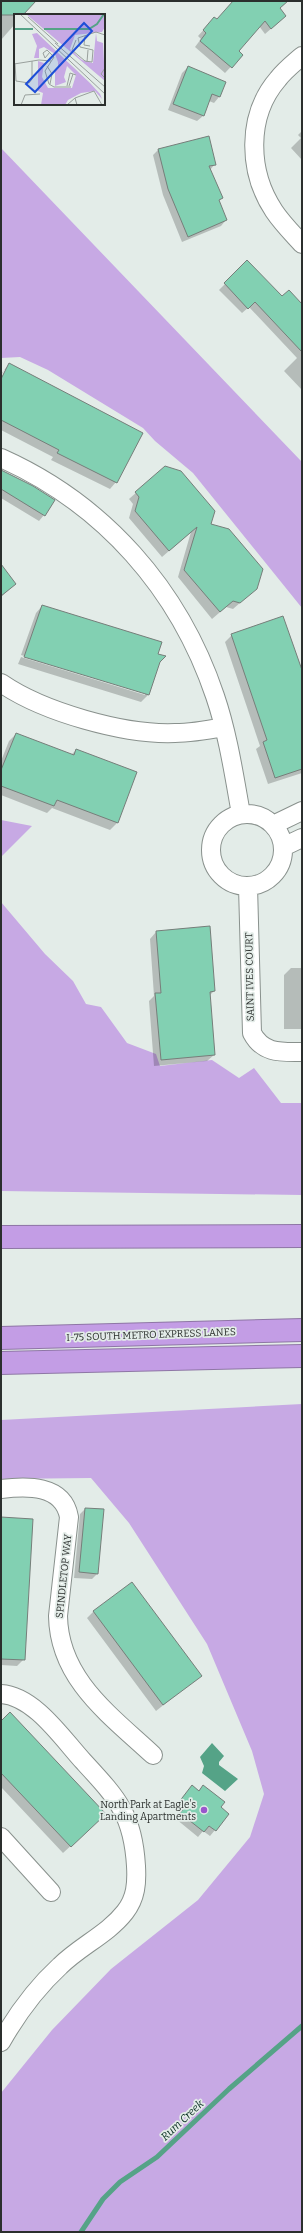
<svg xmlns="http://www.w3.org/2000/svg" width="303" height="2233" font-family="Bitter,serif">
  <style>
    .forest { fill: #c7a9e4 }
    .water { fill: #55a387 }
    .shadow { fill: #0003 }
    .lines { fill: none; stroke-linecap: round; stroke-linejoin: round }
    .stream { stroke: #55a387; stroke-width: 5 }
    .building { fill: #82d0b2; stroke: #767e7a }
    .street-casing { stroke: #89918d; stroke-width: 20 }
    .highway-casing { stroke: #8e76a5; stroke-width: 24 }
    .street { stroke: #fff; stroke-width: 18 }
    .highway { stroke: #c39de5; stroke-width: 22 }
    .poi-dot { fill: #9956cc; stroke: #e3ece8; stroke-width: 1.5 }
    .labels { text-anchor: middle; stroke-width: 3.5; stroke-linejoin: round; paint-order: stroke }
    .street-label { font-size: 10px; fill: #2b2f2d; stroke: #e3ece8 }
    .poi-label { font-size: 10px; fill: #2b2f2d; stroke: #e3ece8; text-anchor: end }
    .water-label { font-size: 11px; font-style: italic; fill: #0d3226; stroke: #e3ece8 }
    .inset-river { fill: none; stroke: #55a387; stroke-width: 2 }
    .inset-road { fill: none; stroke: #99a09d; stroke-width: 1 }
    .view { fill: #1d4ed8; fill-opacity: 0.15; stroke: #1d4ed8; stroke-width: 2 }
    .inset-edge { fill: none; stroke: #2b2f2d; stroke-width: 2 }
  </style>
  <rect width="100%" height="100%" fill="#e3ece8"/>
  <path class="forest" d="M1,148L302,462V608L193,473L155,441L143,428L48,370L20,357L1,358Z
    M1,820L32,826L1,857Z
    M1,902L45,954L73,981L86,1004L101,1007L127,1043L156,1054L160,1066L212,1060L239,1078L254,1068L281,1103H302V1195L1,1191Z
    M302,1404V2232H1V2093L52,2030L111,1969L198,1900L250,1837L264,1794L252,1751L207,1644L129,1523L91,1478L1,1479V1420Z"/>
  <path class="water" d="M212,1743L224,1756L219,1762V1765L238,1779L225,1791L202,1773L204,1766L200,1757Z"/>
  <path class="shadow" d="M1,1H33L22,15H15V24L1,40Z
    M240,1H288L279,9L280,21L265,34L259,26L238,51L242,55L225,73L195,47L201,39L198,36L209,24L217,20Z
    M188,67L225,82L219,97L214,103L209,101L203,116L197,121L168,110L182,73Z
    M302,131V160L291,148L301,138L298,135Z
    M158,150L215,164L210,170L222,198L218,201L226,220L221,226L182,242L163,195L153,155Z
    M247,262L282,298L302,306V390L284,371L297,358L249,307L242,313L219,290Z
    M9,364L116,482L110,489L51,460L53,457L1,430V381L6,370H4L1,376V374Z
    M165,467L210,524L249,595L233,609L226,607L212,619L178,577L191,532L162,557L129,518L133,504L129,499Z
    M1,473L44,515L39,521L1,498Z
    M1,566L15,584L1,597Z
    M42,606L161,642L157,654L158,663L148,695L141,702L18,664L21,657L145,695V693L21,655L36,613Z
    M232,635L302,673V773L268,784L256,749L260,746L225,642Z
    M16,734L71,755L76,750L136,772L117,823L110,830L52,808L47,813L1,795V761L9,741Z
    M156,932L214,991L209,996L214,1055L207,1061L154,1066L149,1001L154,996L150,939Z
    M291,968H302V1029H284V975Z
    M85,1509L97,1574L92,1579L74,1578L80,1514Z
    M1,1518L24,1659L17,1666L1,1665Z
    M94,1611L201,1675L156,1711L87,1618Z
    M1,1722L98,1821L63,1853L1,1787Z
    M192,1786L198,1791L204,1786L220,1807L215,1830L210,1836L203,1831L198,1837L176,1819L180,1813L174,1808Z"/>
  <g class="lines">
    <path class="stream" d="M81,2232L103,2199L120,2182L157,2157L229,2089L302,2026"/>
  </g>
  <path class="building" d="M1,1H36L23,15H1Z
    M233,1H288L280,8L286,16L271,29L265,21L239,51L243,55L232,68L200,41L206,33L203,30L214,17L217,19Z
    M188,66L226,82L220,97L212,94L204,116L173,104Z
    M209,136L216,165L209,166L223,198L219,200L227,220L188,237L168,189L158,149Z
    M247,260L282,296L289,290L302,304V352L255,302L248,309L224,283Z
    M9,363L143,433L117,483L57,453L59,450L1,420V379Z
    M165,466L181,471L215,511L211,524L229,529L263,569L257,589L240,603L233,601L220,612L184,570L197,527L169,551L135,511L139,497L135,492Z
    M1,470L33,486L55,500L45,516L1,489Z
    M1,564L16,584L1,596Z
    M42,605L162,642L158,654L166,656L160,662L149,695L24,657Z
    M283,616L302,670V769L275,778L263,742L267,740L231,634Z
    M16,733L74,755L76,749L137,772L118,823L57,800L54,806L1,786V770Z
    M210,926L215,991L210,992L215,1055L161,1060L155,993H161L156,931Z
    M85,1508L104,1509L98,1574L79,1572Z
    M1,1517L33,1519L25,1660L1,1659Z
    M132,1582L202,1676L163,1705L93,1611Z
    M10,1712L106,1814L71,1847L1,1773V1721Z
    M192,1785L199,1791L203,1785L225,1802L221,1807L229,1814L216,1831L209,1826L204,1832L180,1813L185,1807L179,1802Z"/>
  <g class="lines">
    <defs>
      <path id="street" d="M302,56C294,63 285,70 278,79C246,116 248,172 274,211C282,223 292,233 302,244
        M1,458C104,504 179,589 215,696C228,734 234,775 241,814
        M1,683C43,712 124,735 175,733C192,733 208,730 224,727
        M211 850a36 36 0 1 1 72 0a36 36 0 1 1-72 0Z
        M273,825L302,811
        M283,847L302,838
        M248,886L252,1033C263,1054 281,1052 302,1052
        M1,1489C26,1486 63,1484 69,1517L58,1616C59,1679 110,1715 153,1755
        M1,1694C34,1696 62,1738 83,1761C117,1798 133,1814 136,1866C137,1883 136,1898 125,1912C108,1934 80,1946 60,1966C36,1988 17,2014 1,2042
        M1,1837L51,1892"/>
      <path id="highway" d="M1,1237L302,1236
        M1,1338L302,1330
        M1,1363L302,1356"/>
    </defs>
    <use href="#street" class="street-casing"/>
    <use href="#highway" class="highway-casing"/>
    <use href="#street" class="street"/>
    <use href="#highway" class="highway"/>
  </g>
  <circle class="poi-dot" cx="204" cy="1810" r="4"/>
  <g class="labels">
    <g class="street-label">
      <text transform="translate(249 977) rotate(-91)" y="4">SAINT IVES COURT</text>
      <text transform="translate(151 1334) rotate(-2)" y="4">I-75 SOUTH METRO EXPRESS LANES</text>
      <text transform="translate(63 1576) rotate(-84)" y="4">SPINDLETOP WAY</text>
    </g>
    <g class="poi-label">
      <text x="196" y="1808">North Park at Eagle's<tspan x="196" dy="12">Landing Apartments</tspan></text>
    </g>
    <g class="water-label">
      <text transform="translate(182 2120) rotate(-43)" y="4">Rum Creek</text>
    </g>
  </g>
  <g transform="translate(14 14)">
    <rect width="91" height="91" fill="#e3ece8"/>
    <path d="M12,0H91V13L88,18L61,21L56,35L68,46L79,49L82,19L83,27L89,29L91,67ZM23,19L76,69L86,80L88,85L81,77L67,79L54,86L51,91H27L29,79L24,77V47L30,49L28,63L34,74H58L62,61L53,52L50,63L52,68L41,72V55L44,54V48L41,40L30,33L25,35V44H28H20L23,32L18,20Z" fill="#c7a9e4"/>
    <path class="inset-river" d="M0,15H19M30,15H75L83,10L90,0"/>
    <path class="inset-road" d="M6,0L91,80M14,3L44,30M71,22L70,31L76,32M62,26L58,36L71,47L78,48L79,36L66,33L64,24L82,18L91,21M91,28V42M41,29L91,73M29,39L33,36L40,43L31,57L35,70L40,73H57M29,39L31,44L36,38M73,48L74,36M1,49L2,67L15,69L18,65V47M0,50L25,46L37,47M33,52L38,60L36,70M91,54L87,60L91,64M53,72L56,59L62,61M55,72L59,60M61,84L80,77L88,91M7,91L11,81L26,80M53,91L61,84L63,91"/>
    <path class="view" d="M70,9L78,17L21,78L12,70Z"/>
    <rect width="91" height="91" class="inset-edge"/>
  </g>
  <rect width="303" height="2233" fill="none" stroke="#2b2f2d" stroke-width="4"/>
</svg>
